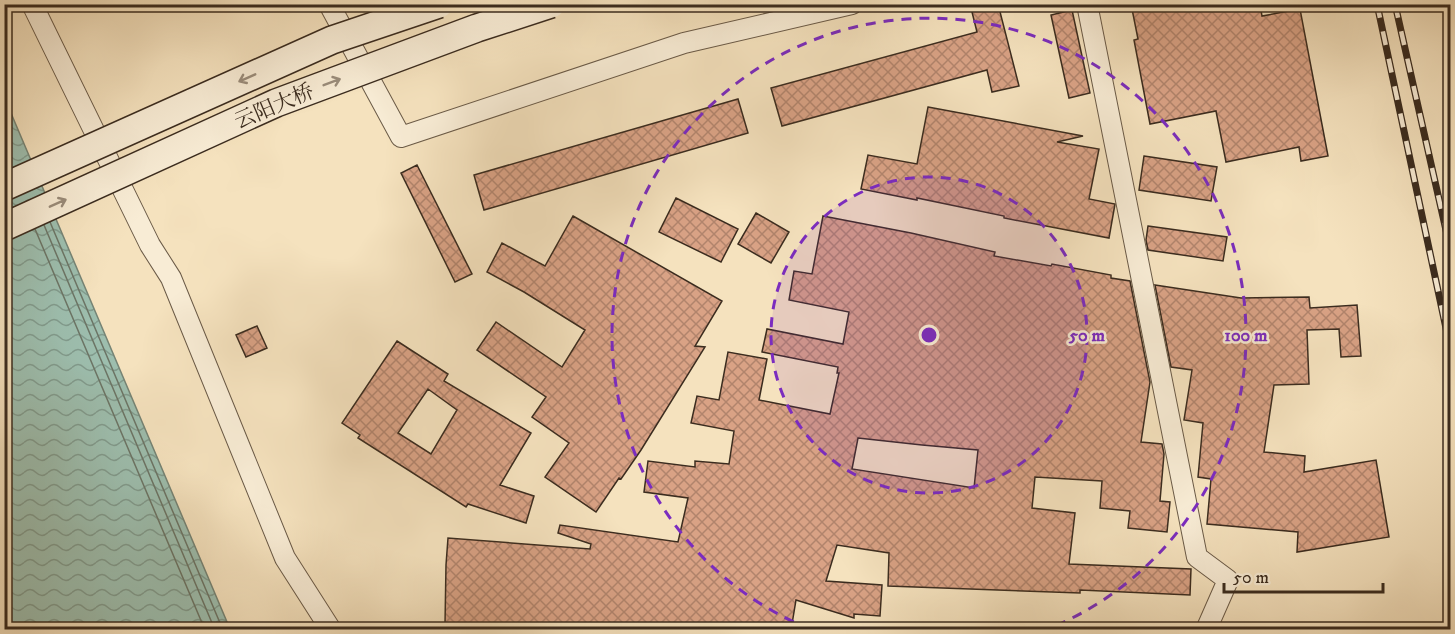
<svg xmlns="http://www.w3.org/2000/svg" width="1455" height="634" font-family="'IM FELL DW Pica','Noto Serif SC',serif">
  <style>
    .water { fill: url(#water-waves); stroke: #768475; stroke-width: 1.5 }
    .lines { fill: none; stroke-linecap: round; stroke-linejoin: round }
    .shore { stroke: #6c7566; stroke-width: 1.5 }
    .building { fill: url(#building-cross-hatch); stroke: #3b2c1f; stroke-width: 1.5; fill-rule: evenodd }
    .street-casing { stroke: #6a5a47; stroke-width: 22 }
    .street { stroke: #f8ecd5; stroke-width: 20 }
    .rail-casing { stroke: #3b2c1f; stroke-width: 7 }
    .rail { stroke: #f8ecd5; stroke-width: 4.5; stroke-dasharray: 14; stroke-linecap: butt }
    .secondary-bridge-casing { stroke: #3b2c1f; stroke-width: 30; stroke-linecap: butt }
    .secondary-bridge { stroke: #f8ecd5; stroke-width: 27 }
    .oneway { stroke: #9a8c7a }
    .ring { fill: none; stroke: #7b2cbf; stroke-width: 3; stroke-dasharray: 10 8 }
    .labels { text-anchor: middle; stroke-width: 5; stroke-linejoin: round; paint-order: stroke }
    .street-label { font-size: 21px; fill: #3b2c1f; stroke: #f8ecd5 }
    .centre { fill: #7b2cbf; stroke: #f8ecd5; stroke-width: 3 }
    .ring-label { font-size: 18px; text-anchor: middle; font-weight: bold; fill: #7b2cbf; stroke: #f8ecd5; stroke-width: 5; stroke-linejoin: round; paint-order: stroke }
  </style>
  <defs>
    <pattern id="water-waves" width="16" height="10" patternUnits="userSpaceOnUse" patternTransform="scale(1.5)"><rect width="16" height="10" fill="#9dbeae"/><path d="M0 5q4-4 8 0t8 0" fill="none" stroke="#819b8d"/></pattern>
    <pattern id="building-cross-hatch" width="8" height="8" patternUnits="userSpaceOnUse" patternTransform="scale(1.5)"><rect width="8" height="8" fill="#d9a285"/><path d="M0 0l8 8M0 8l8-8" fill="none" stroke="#b1846c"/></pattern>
  </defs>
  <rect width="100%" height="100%" fill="#f5e2be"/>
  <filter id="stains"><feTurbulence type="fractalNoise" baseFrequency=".00333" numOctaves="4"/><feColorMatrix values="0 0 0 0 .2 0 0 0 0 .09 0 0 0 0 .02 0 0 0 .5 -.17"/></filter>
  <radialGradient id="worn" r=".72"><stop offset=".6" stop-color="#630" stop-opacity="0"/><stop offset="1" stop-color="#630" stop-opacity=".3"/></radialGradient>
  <path class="water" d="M5,99L230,629H5Z"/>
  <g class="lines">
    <path class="shore" d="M50,222L223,630
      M44,225L215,630
      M35,229L205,630"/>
  </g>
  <path class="building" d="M970,4H998L1019,86L992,92L987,70L782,126L771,88L977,32Z
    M1131,4H1260L1262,16L1300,9L1328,156L1301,161L1299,147L1226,162L1216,111L1150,124L1134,40L1138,39Z
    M1072,10L1090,93L1069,98L1051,15Z
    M738,99L748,133L484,210L474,175Z
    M928,107L1083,136L1057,142L1099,149L1089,199L1115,204L1109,238L1004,218V216L917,198V200L861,189L868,155L917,164Z
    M1144,156L1217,167L1211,201L1139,190Z
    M417,165L472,274L455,282L401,173Z
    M676,198L738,229L721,262L659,232Z
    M756,213L789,232L771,263L738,244Z
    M573,216L722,301L695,346L705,347L641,450L621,479L619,478L596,512L545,477L569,443L532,417L546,397L477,350L496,322L562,367L585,330L524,292L487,272L502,243L545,266Z
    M823,216L911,233L995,252L994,256L1051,266L1052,264L1111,275V278L1130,281L1150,382L1141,442L1162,444L1164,454L1160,501L1170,502L1167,532L1128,528L1130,511L1100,508L1102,481L1035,477L1032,508L1075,513L1069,564L1191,569L1190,595L1080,590V593L888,586L889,553L837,545L826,581L882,585L880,616L854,614V618L796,600L791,630H699L657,623V630H544V626L445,624L446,565L448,538L590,549L591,544L558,533L560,525L678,542L688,498L644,492L648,461L695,467V461L729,464L734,431L691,423L697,396L719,400L728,352L767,359L759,400L830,414L839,373H837L838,367L762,352L767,329L843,344L849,312L789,300L794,271L812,274ZM858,438L922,445L978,450L974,488L852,469Z
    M1148,226L1227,237L1223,261L1148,250L1146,240Z
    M1155,285L1241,298L1309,297L1310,308L1357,305L1361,356L1341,357L1339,329L1307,330L1309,384L1274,385L1264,452L1305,456L1304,472L1376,460L1389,537L1297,552L1298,532L1207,524L1211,479L1198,477L1203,423L1184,420L1192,370L1171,367Z
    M257,326L267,348L246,357L236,335Z
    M397,341L448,374L444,381L531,433L500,485L534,496L526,523L468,504L466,507L358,438L360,435L342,423ZM428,389L457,410L431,454L398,433Z"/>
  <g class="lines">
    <defs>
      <path id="street" d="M32,4L150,245L171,278L285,558L331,630
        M329,4L401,137L684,43L852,4
        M1087,4L1197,557L1228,580L1206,630"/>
    </defs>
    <use href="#street" class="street-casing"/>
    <use href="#street" class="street"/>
    <defs>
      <path id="rail" d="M1377,4L1450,347
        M1395,4L1450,248"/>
    </defs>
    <use href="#rail" class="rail-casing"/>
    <use href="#rail" class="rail"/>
    <defs>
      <path id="secondary-bridge" d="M4,187L332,40L439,4
        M4,227L276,103L477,28L551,4"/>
    </defs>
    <use href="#secondary-bridge" class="secondary-bridge-casing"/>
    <use href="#secondary-bridge" class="secondary-bridge"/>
  </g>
  <defs><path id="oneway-shaft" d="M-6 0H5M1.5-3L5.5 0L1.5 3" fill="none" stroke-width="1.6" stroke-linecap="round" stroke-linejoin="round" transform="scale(1.5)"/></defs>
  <g class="oneway">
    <use href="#oneway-shaft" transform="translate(247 78) rotate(156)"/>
    <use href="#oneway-shaft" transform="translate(332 82) rotate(-21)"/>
    <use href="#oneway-shaft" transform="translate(58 203) rotate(-24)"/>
  </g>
  <circle cx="929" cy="335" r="158" fill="#7b2cbf" fill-opacity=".12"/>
  <g class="ring">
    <circle cx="929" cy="335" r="158"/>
    <path d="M810 629A317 317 0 1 1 1048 629"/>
  </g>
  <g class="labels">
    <g class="street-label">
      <text transform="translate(274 106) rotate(-23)" y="7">云阳大桥</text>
    </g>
  </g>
  <circle cx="929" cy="335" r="9" class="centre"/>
  <g class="ring-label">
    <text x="1087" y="341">50 m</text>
    <text x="1246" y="341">100 m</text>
  </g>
  <rect width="1455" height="634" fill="none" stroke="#f5e2be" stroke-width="24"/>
  <rect x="6" y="6" width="1443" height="622" fill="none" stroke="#3b2c1f" stroke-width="3"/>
  <rect x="12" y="12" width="1431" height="610" fill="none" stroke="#3b2c1f" stroke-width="1.5"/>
  <path d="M1224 583v9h159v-9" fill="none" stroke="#3b2c1f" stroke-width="3"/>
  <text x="1233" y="583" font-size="18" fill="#3b2c1f" stroke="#f8ecd5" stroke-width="4.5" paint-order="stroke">50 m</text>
  <rect width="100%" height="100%" filter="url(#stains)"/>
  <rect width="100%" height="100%" fill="url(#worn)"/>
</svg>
